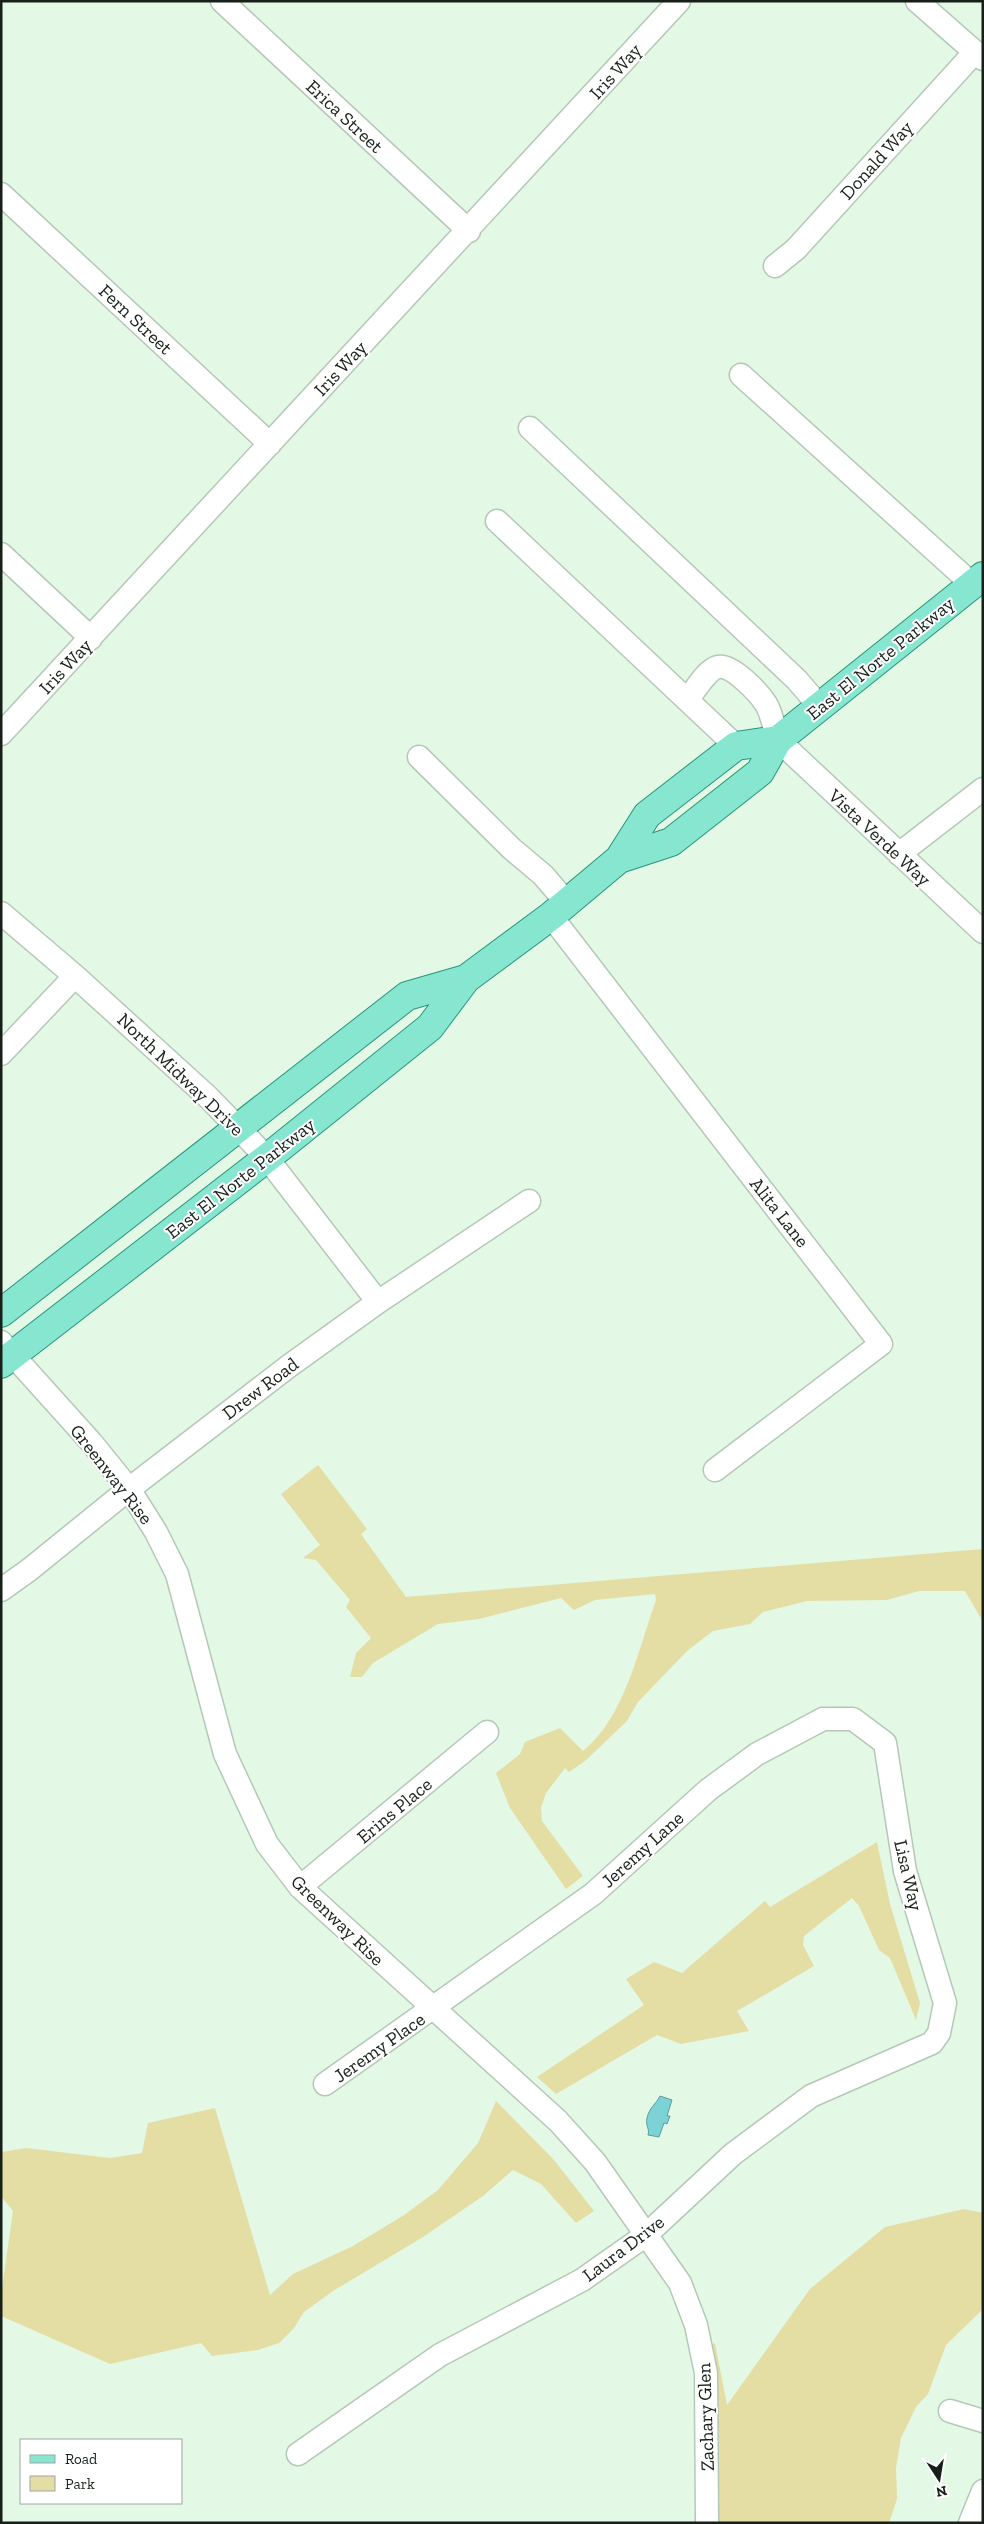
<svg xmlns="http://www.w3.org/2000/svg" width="984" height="2524" font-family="'Zilla Slab',serif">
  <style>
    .green { fill: #e4dda4 }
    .water { fill: #7cd3d5; stroke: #5e9d9c }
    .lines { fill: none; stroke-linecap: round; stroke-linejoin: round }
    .minor-casing { stroke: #b4c8b7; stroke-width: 25 }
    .major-casing { stroke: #2a957b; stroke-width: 30 }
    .minor { stroke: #fff; stroke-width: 22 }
    .major { stroke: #86e6d0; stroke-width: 28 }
    .labels { text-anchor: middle; stroke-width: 4; stroke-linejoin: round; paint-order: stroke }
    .street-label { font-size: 19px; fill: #171f18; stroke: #fff }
  </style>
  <rect width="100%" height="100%" fill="#e3f9e6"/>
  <path class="green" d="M318,1465L367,1529L361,1534L406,1597L983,1549V1622L965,1591H919L887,1600L807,1601L763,1612L750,1624L713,1631L687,1651L638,1702L626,1722L585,1761L569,1772L565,1768L546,1793L541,1808L542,1821L583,1876L566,1889L510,1808L496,1773L520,1754L525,1742L560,1728L583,1751C625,1717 638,1650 656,1600L655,1594L595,1600L574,1610L561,1598L479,1619L438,1624L373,1663L362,1677H350L356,1653L371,1638L346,1607L350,1600L316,1560L303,1558L320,1545L281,1494Z
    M877,1842L890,1904L920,2003L916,2020L890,1958L879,1950L859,1906L852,1898L804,1936L803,1945L814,1966L737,2011L749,2031L681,2044L657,2035L556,2094L537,2077L644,2005L626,1979L654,1962L682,1973L765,1901L770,1907Z
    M496,2101L554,2160L594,2211L576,2223L541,2184L513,2170L483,2196L423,2237L333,2291L304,2312L294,2328L279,2343L258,2350L212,2356L201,2343L110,2364L1,2316V2295L13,2211L1,2196V2152L26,2148L110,2158L142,2153L148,2123L215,2108L270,2295L293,2274L353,2246L404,2215L438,2190L478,2143Z
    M964,2209L983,2213V2309L946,2345L928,2394L916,2407L901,2438L896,2468L897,2499L889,2523H716L709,2346L715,2343L727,2405L810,2289L885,2227Z"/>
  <path class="water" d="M660,2096L672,2100L667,2116H670L667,2124L664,2123L659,2137L648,2135C650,2129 645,2125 647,2118C649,2108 656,2104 660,2096Z"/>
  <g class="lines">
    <defs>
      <path id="minor" d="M222,1L469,231
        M917,1L983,59
        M1,194L270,444
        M775,266L796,249L975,52
        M741,375L972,584
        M530,428L797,680L820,707
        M497,521L736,746
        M1,554L91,638
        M687,700C695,691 706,670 718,667C731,663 759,693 766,704C772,713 774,729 778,740L983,932
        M1,734L679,1
        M419,757L512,849L543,875L567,903
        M899,854L983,789
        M1,913L75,976L208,1097L238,1128L267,1158L378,1302
        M551,916L881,1344L715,1470
        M1,1054L75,976
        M1,1342L91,1442L129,1489L156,1532L177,1574L225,1754L267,1844L300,1887L558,2121L595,2162L680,2283L696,2325L706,2373L707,2523
        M1,1590L29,1570L129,1489L289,1366L378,1302L529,1201
        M300,1887L487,1732
        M950,2411L983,2421
        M298,2454L440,2355L582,2280L646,2235L733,2154L811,2096L932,2043L939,2033L945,2003L905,1871L885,1743L853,1719H823L757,1754L708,1790L593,1894L325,2084
        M970,2523L983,2491"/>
      <path id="major" d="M619,859L671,842L760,772L778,740L983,576
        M1,1313L407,996L466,979
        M1,1364L267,1158L430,1027L466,979L551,916L619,859L647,815L736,746L778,740"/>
    </defs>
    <use href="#minor" class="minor-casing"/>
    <use href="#major" class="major-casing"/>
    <use href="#minor" class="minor"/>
    <use href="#major" class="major"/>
  </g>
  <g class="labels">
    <g class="street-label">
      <text transform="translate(615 71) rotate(-48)" y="7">Iris Way</text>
      <text transform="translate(345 116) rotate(43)" y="7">Erica Street</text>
      <text transform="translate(876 160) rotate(-48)" y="7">Donald Way</text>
      <text transform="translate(136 319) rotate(43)" y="7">Fern Street</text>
      <text transform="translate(340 368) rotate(-47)" y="7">Iris Way</text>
      <text transform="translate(880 658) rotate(-39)" y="7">East El Norte Parkway</text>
      <text transform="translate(65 666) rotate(-47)" y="7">Iris Way</text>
      <text transform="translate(880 837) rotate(43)" y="7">Vista Verde Way</text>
      <text transform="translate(181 1074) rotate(44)" y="7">North Midway Drive</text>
      <text transform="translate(240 1178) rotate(-38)" y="7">East El Norte Parkway</text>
      <text transform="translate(780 1212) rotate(52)" y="7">Alita Lane</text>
      <text transform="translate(260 1388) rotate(-37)" y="7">Drew Road</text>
      <text transform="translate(112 1474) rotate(52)" y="7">Greenway Rise</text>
      <text transform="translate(394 1810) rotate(-40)" y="7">Erins Place</text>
      <text transform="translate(642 1849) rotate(-42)" y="7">Jeremy Lane</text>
      <text transform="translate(909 1875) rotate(77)" y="7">Lisa Way</text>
      <text transform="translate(338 1920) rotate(44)" y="7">Greenway Rise</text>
      <text transform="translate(379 2047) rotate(-35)" y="7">Jeremy Place</text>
      <text transform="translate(623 2248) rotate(-37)" y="7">Laura Drive</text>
      <text transform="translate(705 2417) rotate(-92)" y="7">Zachary Glen</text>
    </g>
  </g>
  <rect width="984" height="2524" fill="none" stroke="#171f18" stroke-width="5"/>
  <rect x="20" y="2439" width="162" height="65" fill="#ffffff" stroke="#a2a5a3"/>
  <rect x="30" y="2455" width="25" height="8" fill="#86e6d0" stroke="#a2a5a3"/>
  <text x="65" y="2464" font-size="15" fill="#171f18">Road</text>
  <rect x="30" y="2476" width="25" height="15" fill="#e4dda4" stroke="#a2a5a3"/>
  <text x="65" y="2489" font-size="15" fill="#171f18">Park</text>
  <g transform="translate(939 2479) rotate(168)" stroke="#ffffff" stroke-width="4" paint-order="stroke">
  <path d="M0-4L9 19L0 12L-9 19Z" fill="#171f18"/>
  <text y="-8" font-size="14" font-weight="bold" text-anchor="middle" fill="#171f18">N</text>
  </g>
</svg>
